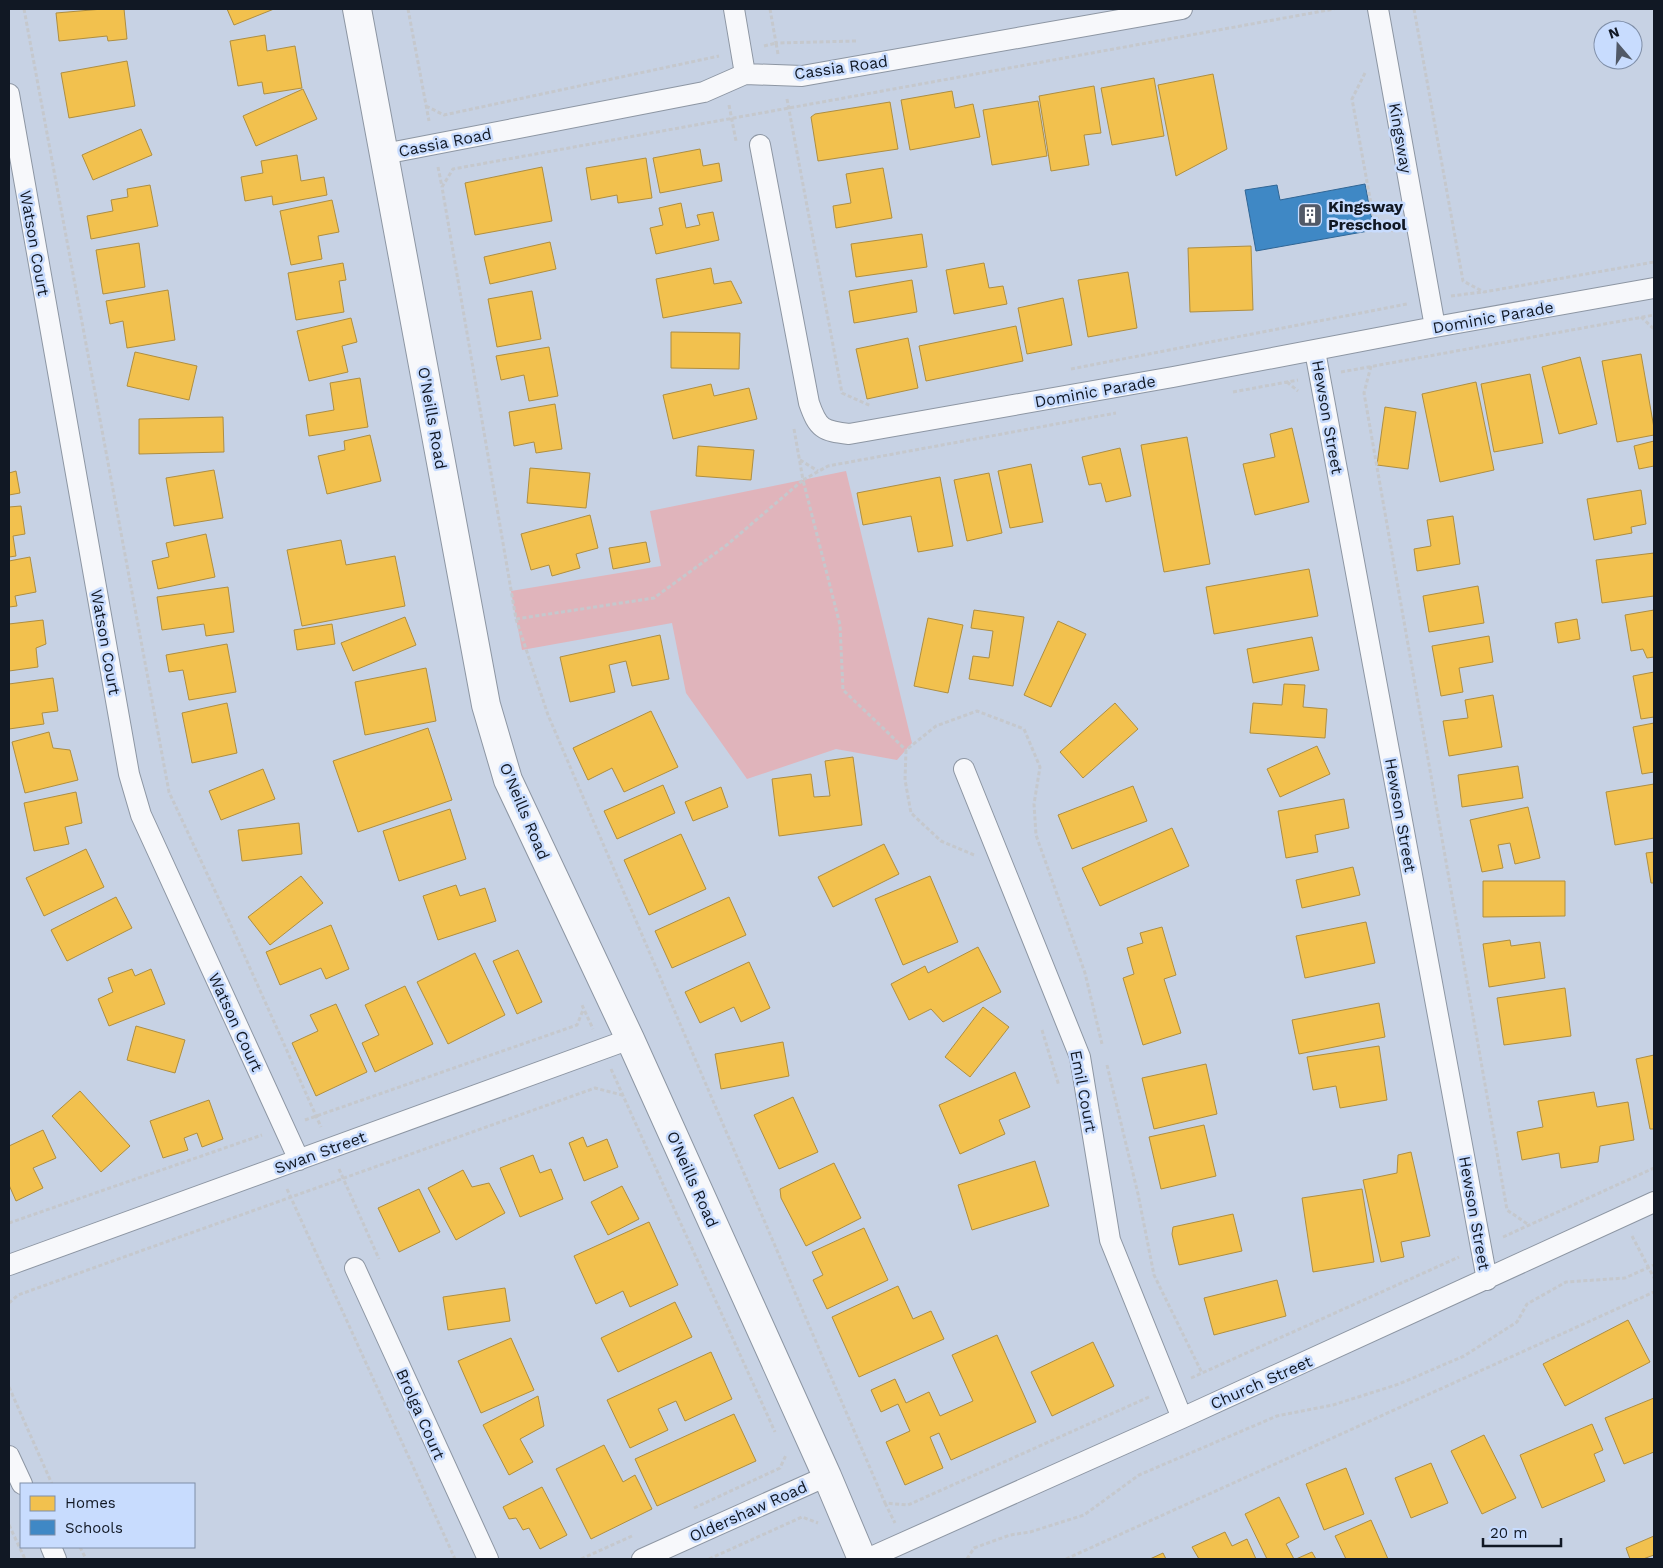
<svg xmlns="http://www.w3.org/2000/svg" width="1663" height="1568" font-family="'Work Sans',sans-serif">
  <style>
    .green { fill: #e0b4bb }
    .homes { fill: #f2c14e; stroke: #ae8e41 }
    .schools { fill: #3f88c5; stroke: #316695 }
    .lines { fill: none; stroke-linecap: round; stroke-linejoin: round }
    .street-casing { stroke: #8d96a3; stroke-width: 22 }
    .secondary-casing { stroke: #8d96a3; stroke-width: 30 }
    .path { stroke: #c5c8cd; stroke-width: 3; stroke-dasharray: 4 2.5; stroke-linecap: butt }
    .street { stroke: #f7f8fb; stroke-width: 20 }
    .secondary { stroke: #f7f8fb; stroke-width: 28 }
    .labels { text-anchor: middle; stroke-width: 5; stroke-linejoin: round; paint-order: stroke }
    .street-label { font-size: 16px; fill: #111824; stroke: #c8dcfe }
    .poi-label { font-size: 16px; font-weight: bold; fill: #111824; stroke: #c8dcfe; text-anchor: start }
  </style>
  <rect width="100%" height="100%" fill="#c7d2e4"/>
  <path class="green" d="M846,471L912,743L897,760L836,749L747,779L686,693L672,623L522,650L511,591L661,566L650,511Z"/>
  <path class="homes" d="M103,9H124L127,39L108,41L107,36L59,41L56,13Z
    M227,9H274L234,25Z
    M265,35L267,51L295,46L302,88L264,94L262,82L238,86L230,41Z
    M127,61L135,106L69,118L61,73Z
    M1213,74L1227,149L1176,176L1158,85Z
    M1154,78L1164,136L1112,145L1101,88Z
    M1094,86L1101,133L1084,135L1089,165L1051,171L1039,96Z
    M303,89L317,119L256,146L243,116Z
    M952,91L955,108L973,104L980,137L910,150L901,100Z
    M1038,101L1047,156L992,165L983,110Z
    M890,102L898,149L818,161L811,117L815,114Z
    M141,129L152,155L93,180L82,155Z
    M700,149L703,166L719,163L722,181L660,193L653,158Z
    M297,155L301,181L324,177L327,195L273,205L272,196L245,201L241,177L263,173L261,161Z
    M646,158L652,198L618,203L617,195L591,200L586,168Z
    M542,167L552,221L475,235L465,183Z
    M883,168L892,218L836,228L833,206L851,203L846,174Z
    M150,185L158,226L91,239L87,216L113,211L111,200L128,197L127,189Z
    M332,200L339,232L318,236L322,259L291,265L280,211Z
    M681,203L686,228L700,225L697,215L713,212L719,240L656,254L650,228L663,225L659,208Z
    M922,234L927,267L856,277L851,244Z
    M550,242L556,269L490,284L484,257Z
    M139,243L145,287L103,294L96,250Z
    M1251,246L1253,310L1190,312L1188,248Z
    M343,263L346,280L339,281L344,312L296,320L288,273Z
    M984,263L989,288L1003,286L1007,304L954,314L946,270Z
    M711,268L714,284L731,281L742,303L663,318L656,279Z
    M1128,272L1137,328L1088,337L1078,280Z
    M912,280L917,312L854,323L849,291Z
    M168,290L175,340L127,348L123,321L110,324L106,301Z
    M532,291L541,339L497,347L488,299Z
    M1063,298L1072,345L1027,354L1018,308Z
    M351,318L357,342L342,346L348,372L309,381L297,331Z
    M1016,326L1023,361L926,381L919,346Z
    M671,332L740,333L739,369L671,368Z
    M908,338L918,388L867,399L856,349Z
    M549,347L558,396L529,401L524,375L501,380L496,356Z
    M135,352L197,366L189,400L127,386Z
    M1641,354L1654,428V435L1617,442L1602,361Z
    M1580,357L1597,424L1559,434L1542,367Z
    M1530,374L1543,443L1494,452L1481,384Z
    M360,378L368,427L309,436L306,415L334,410L330,383Z
    M1476,382L1494,470L1440,482L1422,394Z
    M711,384L714,396L749,388L757,419L673,439L663,395Z
    M555,404L562,449L536,453L534,442L514,446L509,412Z
    M1385,407L1416,412L1408,469L1377,465Z
    M223,417L224,452L139,454V419Z
    M1292,428L1309,502L1255,515L1243,464L1275,457L1270,434Z
    M370,435L381,481L327,494L318,456L345,450L344,441Z
    M1187,437L1210,564L1164,572L1141,445Z
    M1654,441V466L1639,469L1634,446Z
    M698,446L754,450L751,480L696,476Z
    M1120,448L1131,496L1106,502L1101,483L1089,485L1082,457Z
    M1031,464L1043,522L1010,528L998,471Z
    M530,468L590,473L586,508L527,503Z
    M214,470L223,518L174,526L166,478Z
    M16,471L20,493L9,495V473Z
    M989,473L1002,533L967,541L954,480Z
    M940,477L953,546L918,552L911,516L863,525L857,493Z
    M1641,490L1646,524L1631,527L1632,533L1594,540L1587,499Z
    M21,506L25,534L13,536L16,556L9,557V507Z
    M590,515L598,548L576,554L580,568L552,576L549,565L531,570L521,534Z
    M1453,516L1460,564L1417,571L1414,549L1431,546L1427,520Z
    M206,534L215,577L158,589L152,561L169,557L166,543Z
    M341,540L346,565L395,556L405,606L302,626L287,550Z
    M646,542L650,562L613,569L609,548Z
    M1654,553V596L1602,603L1596,560Z
    M30,557L36,592L15,596L17,606L9,607V561Z
    M1309,569L1318,616L1214,634L1206,587Z
    M1478,586L1484,623L1429,632L1423,596Z
    M228,587L234,632L206,636L204,624L162,630L157,597Z
    M974,610L1024,617L1013,686L969,679L973,656L989,658L993,631L971,628Z
    M1654,610V657L1647,658L1643,649L1631,651L1625,615Z
    M405,617L416,645L353,671L341,643Z
    M928,618L963,625L948,693L914,686Z
    M1577,619L1580,639L1558,643L1555,623Z
    M43,620L46,644L36,648L38,667L9,671V624Z
    M1058,621L1086,634L1051,707L1024,695Z
    M332,624L335,644L297,650L294,630Z
    M660,635L669,679L632,686L626,661L609,665L615,692L570,702L560,657Z
    M1489,636L1493,662L1459,668L1463,692L1441,696L1432,646Z
    M1312,637L1319,670L1253,683L1247,649Z
    M227,644L236,692L189,700L183,670L169,672L166,655Z
    M426,668L436,721L365,735L355,682Z
    M1654,672V717L1641,719L1633,676Z
    M53,678L58,711L42,713L44,724L9,729V684Z
    M1284,684L1305,685L1303,707L1327,709L1325,738L1250,733L1253,703L1282,705Z
    M1493,695L1502,747L1449,756L1443,721L1468,718L1465,700Z
    M227,703L237,753L192,763L182,713Z
    M1115,703L1138,729L1083,778L1060,752Z
    M651,711L678,767L624,792L612,768L588,780L573,748Z
    M1654,723V772L1642,774L1633,727Z
    M428,728L452,800L358,832L333,761Z
    M49,732L53,748L70,750L78,780L25,793L12,742Z
    M1317,746L1330,774L1280,797L1267,769Z
    M853,757L862,825L779,836L772,779L811,774L814,797L830,796L825,761Z
    M1518,766L1523,798L1462,807L1458,775Z
    M263,769L275,799L221,820L209,791Z
    M1654,784V838L1615,845L1606,792Z
    M663,785L675,813L617,839L604,811Z
    M1133,786L1147,821L1072,849L1058,815Z
    M721,787L728,807L693,821L685,802Z
    M76,792L82,823L65,827L69,844L34,851L24,803Z
    M1344,799L1349,828L1315,835L1318,852L1286,858L1278,811Z
    M1528,807L1540,858L1515,864L1510,843L1498,845L1503,868L1482,872L1470,820Z
    M450,809L466,859L399,881L383,831Z
    M299,823L302,854L242,861L238,830Z
    M1172,828L1189,866L1100,906L1082,868Z
    M681,834L706,889L649,915L624,860Z
    M884,844L899,874L833,907L818,877Z
    M86,849L104,887L44,916L26,878Z
    M1654,852V883H1651L1646,853Z
    M1353,867L1360,895L1302,908L1296,880Z
    M301,876L323,903L270,945L248,917Z
    M930,876L958,942L903,965L875,899Z
    M1483,881H1565V916L1483,917Z
    M456,885L460,896L485,888L496,921L438,940L423,896Z
    M116,897L132,928L67,961L51,930Z
    M729,897L746,935L672,968L655,931Z
    M1366,922L1375,963L1305,978L1296,936Z
    M331,925L349,969L326,979L321,968L280,985L266,952Z
    M1162,927L1176,975L1164,979L1181,1033L1143,1045L1123,978L1134,974L1127,948L1143,943L1140,933Z
    M1510,940L1511,946L1540,942L1545,978L1489,987L1483,944Z
    M978,947L1001,992L943,1022L931,1009L909,1020L891,984L925,966L928,973Z
    M518,950L542,1002L517,1014L493,961Z
    M475,953L505,1015L448,1044L417,982Z
    M749,962L770,1008L741,1022L734,1007L700,1023L685,992Z
    M132,969L135,976L151,969L165,1004L109,1026L98,999L113,992L108,978Z
    M405,986L433,1044L375,1072L362,1043L379,1035L365,1005Z
    M1565,988L1571,1036L1504,1045L1497,998Z
    M1379,1003L1385,1037L1299,1054L1292,1020Z
    M336,1004L367,1072L316,1096L292,1043L318,1031L310,1015Z
    M983,1007L1009,1027L970,1077L945,1057Z
    M136,1026L185,1040L175,1073L127,1060Z
    M783,1042L789,1076L721,1089L715,1054Z
    M1379,1046L1387,1100L1340,1108L1336,1086L1313,1090L1307,1057Z
    M1654,1055V1129H1650L1636,1059Z
    M1206,1064L1217,1114L1154,1129L1142,1078Z
    M1015,1072L1030,1107L999,1120L1005,1134L960,1154L939,1105Z
    M80,1091L130,1146L101,1172L52,1116Z
    M1594,1092L1597,1107L1628,1102L1634,1140L1600,1146L1598,1162L1561,1168L1559,1153L1522,1160L1517,1132L1543,1127L1538,1101Z
    M793,1097L818,1152L779,1169L754,1115Z
    M209,1100L223,1139L202,1147L197,1133L184,1138L188,1150L163,1158L150,1121Z
    M1204,1125L1216,1176L1161,1189L1149,1137Z
    M43,1130L56,1158L33,1168L43,1188L16,1201L9,1185V1146Z
    M583,1137L587,1147L607,1139L618,1167L584,1181L569,1143Z
    M1411,1152L1430,1236L1401,1242L1404,1257L1381,1262L1363,1180L1397,1173L1398,1155Z
    M533,1155L540,1173L551,1169L563,1199L520,1217L500,1168Z
    M1035,1161L1049,1206L972,1230L958,1185Z
    M834,1163L861,1218L806,1246L781,1198L780,1189Z
    M463,1170L472,1187L489,1183L505,1213L456,1240L428,1188Z
    M622,1186L639,1219L608,1235L591,1202Z
    M419,1189L440,1232L399,1252L378,1208Z
    M1362,1189L1374,1262L1313,1272L1302,1198Z
    M1233,1214L1242,1251L1179,1265L1172,1234L1173,1227Z
    M649,1222L678,1285L630,1307L623,1291L596,1304L574,1256Z
    M864,1228L888,1280L827,1309L813,1280L823,1275L812,1252Z
    M1277,1280L1286,1316L1214,1335L1204,1298Z
    M898,1286L913,1319L931,1311L944,1339L859,1377L832,1317Z
    M505,1288L510,1321L448,1330L443,1297Z
    M675,1302L692,1337L618,1372L601,1338Z
    M1628,1320L1650,1362L1565,1406L1543,1364Z
    M997,1335L1036,1422L951,1460L939,1433L930,1437L943,1468L905,1485L886,1442L910,1431L898,1404L881,1412L871,1390L895,1379L906,1403L929,1392L940,1416L973,1401L952,1355Z
    M511,1338L534,1390L481,1413L458,1361Z
    M1093,1342L1114,1386L1052,1416L1031,1372Z
    M711,1352L732,1399L685,1421L676,1401L658,1409L668,1430L630,1448L607,1400Z
    M538,1396L544,1426L520,1439L533,1462L509,1475L483,1425Z
    M1654,1398V1452L1624,1464L1605,1418Z
    M734,1414L756,1461L657,1506L635,1459Z
    M1592,1424L1603,1450L1594,1454L1605,1481L1542,1508L1520,1455Z
    M1484,1435L1516,1498L1482,1514L1451,1451Z
    M604,1445L623,1482L635,1475L652,1509L591,1539L556,1469Z
    M1431,1463L1448,1503L1411,1518L1395,1478Z
    M1346,1468L1364,1514L1324,1530L1306,1484Z
    M542,1487L567,1535L540,1549L529,1528L523,1530L516,1518L509,1519L503,1507Z
    M1279,1497L1299,1537L1286,1544L1294,1559H1267L1245,1514Z
    M1371,1520L1388,1559H1346L1335,1536Z
    M1225,1532L1232,1546L1247,1539L1256,1559H1199L1192,1547Z
    M1654,1536V1555L1643,1559H1630L1626,1548Z
    M1312,1552L1316,1559H1296Z
    M1163,1553L1166,1559H1150Z"/>
  <path class="schools" d="M1365,184L1374,230L1256,251L1245,190L1277,185L1280,200Z"/>
  <g class="lines">
    <defs>
      <path id="street" d="M734,9L745,74
        M1378,9L1435,327
        M9,94L129,774L141,815L299,1160
        M760,145L809,403C818,429 823,431 849,434L1173,377L1435,327L1654,288
        M384,154L704,92L745,74L802,76L1182,9
        M1315,351L1487,1280
        M964,769L1080,1057L1110,1240L1182,1418
        M9,1265L630,1039
        M355,1268L488,1559
        M9,1456L22,1484
        M51,1547L56,1559
        M642,1559L827,1476
        M867,1559L1182,1418L1654,1202"/>
      <path id="secondary" d="M357,9L486,705L508,780L630,1039L827,1476L862,1559"/>
    </defs>
    <use href="#street" class="street-casing"/>
    <use href="#secondary" class="secondary-casing"/>
    <path class="path" d="M24,9L169,792L229,921L321,1127
      M408,9L429,121
      M770,9L776,43L856,41
      M1414,9L1463,281L1484,292L1654,262
      M764,46L776,43L778,54
      M1365,73L1352,99L1373,215L1394,232
      M787,99L842,393L871,406
      M729,105L736,141
      M426,106L444,115L719,56
      M438,167L442,187
      M1451,296L1482,292
      M1641,317L1654,329
      M1371,366L1364,393L1507,1210L1529,1225
      M1071,369L1407,304L1406,302
      M1341,372L1654,315
      M1287,382L1298,391
      M1233,392L1298,380
      M794,429L803,480L828,466L1116,413
      M800,460L818,471
      M516,619L654,598L728,544L803,480L840,625L843,690L906,750
      M974,855L941,841L911,813L905,780L906,750L936,726L977,711L1024,729L1040,767L1034,804L1036,835L1085,973L1102,1044
      M582,1005L593,1029
      M1042,1030L1059,1086
      M1107,1065L1138,1194L1154,1275L1202,1373
      M611,1069L775,1432
      M305,1120L577,1025L583,1010
      M339,1169L379,1259
      M287,1189L455,1559
      M9,1223L262,1135
      M1632,1236L1654,1278
      M1503,1237L1654,1168
      M9,1303L18,1295L595,1088L622,1095
      M1191,1378L1459,1257
      M9,1387L52,1484
      M1149,1397L908,1505L885,1503L548,715L516,619L442,187L453,169L1334,9
      M885,1503L895,1523
      M694,1508L780,1468L786,1455
      M9,1525L25,1559
      M80,1547L86,1559
      M581,1559L632,1536
      M709,1559L802,1517L818,1523
      M967,1559L974,1548L1010,1535L1030,1532L1084,1515L1139,1475L1277,1416L1333,1405L1399,1384L1464,1356L1517,1322L1527,1304L1566,1282L1625,1278L1654,1265
      M1066,1559L1654,1292"/>
    <use href="#street" class="street"/>
    <use href="#secondary" class="secondary"/>
  </g>
  <defs>
    <symbol id="building-square" viewBox="-11 -11 22 22"><rect x="-9" y="-9" width="18" height="18" rx="4" fill="#515967" stroke="#c8dcfe"/><path d="M-4-6H4V6H1V3H-1V6H-4ZM-2.5-4.3h1.7v1.8h-1.7ZM.8-4.3h1.7v1.8H.8ZM-2.5-1h1.7V.8h-1.7ZM.8-1h1.7V.8H.8Z" fill="#fff"/></symbol>
  </defs>
  <g fill-rule="evenodd">
    <use href="#building-square" x="1296" y="201" width="28" height="28"/>
  </g>
  <g class="labels">
    <g class="street-label">
      <text transform="translate(841 67) rotate(-8)" y="6">Cassia Road</text>
      <text transform="translate(1401 138) rotate(80)" y="6">Kingsway</text>
      <text transform="translate(445 142) rotate(-11)" y="6">Cassia Road</text>
      <text transform="translate(35 243) rotate(80)" y="6">Watson Court</text>
      <text transform="translate(1493 317) rotate(-10)" y="6">Dominic Parade</text>
      <text transform="translate(1095 391) rotate(-10)" y="6">Dominic Parade</text>
      <text transform="translate(1328 417) rotate(80)" y="6">Hewson Street</text>
      <text transform="translate(433 418) rotate(80)" y="6">O'Neills Road</text>
      <text transform="translate(106 642) rotate(80)" y="6">Watson Court</text>
      <text transform="translate(525 811) rotate(67)" y="6">O'Neills Road</text>
      <text transform="translate(1401 815) rotate(80)" y="6">Hewson Street</text>
      <text transform="translate(236 1022) rotate(65)" y="6">Watson Court</text>
      <text transform="translate(1084 1091) rotate(79)" y="6">Emil Court</text>
      <text transform="translate(320 1152) rotate(-20)" y="6">Swan Street</text>
      <text transform="translate(693 1179) rotate(66)" y="6">O'Neills Road</text>
      <text transform="translate(1475 1213) rotate(80)" y="6">Hewson Street</text>
      <text transform="translate(1261 1382) rotate(-24)" y="6">Church Street</text>
      <text transform="translate(421 1414) rotate(66)" y="6">Brolga Court</text>
      <text transform="translate(748 1511) rotate(-24)" y="6">Oldershaw Road</text>
    </g>
    <g class="poi-label">
      <text x="1328" y="212">Kingsway<tspan x="1328" dy="18">Preschool</tspan></text>
    </g>
  </g>
  <rect width="1663" height="1568" fill="none" stroke="#111824" stroke-width="20"/>
  <rect x="20" y="1483" width="175" height="65" fill="#c8dcfe" stroke="#7f8ea7"/>
  <rect x="30" y="1496" width="25" height="15" fill="#f2c14e" stroke="#7f8ea7"/>
  <text x="65" y="1508" font-size="15" fill="#111824">Homes</text>
  <rect x="30" y="1520" width="25" height="15" fill="#3f88c5" stroke="#7f8ea7"/>
  <text x="65" y="1533" font-size="15" fill="#111824">Schools</text>
  <g transform="translate(1618 45) rotate(341)"><circle r="24" fill="#c8dcfe" stroke="#7f8ea7"/>
  <path d="M0-4L9 19L0 12L-9 19Z" fill="#515967"/>
  <text y="-8" font-size="14" font-weight="bold" text-anchor="middle" fill="#111824">N</text>
  </g>
  <path d="M1483 1538v8h78v-8" fill="none" stroke="#111824" stroke-width="2.5"/>
  <text x="1490" y="1538" font-size="15" fill="#111824" stroke="#c8dcfe" stroke-width="4" paint-order="stroke">20 m</text>
</svg>
